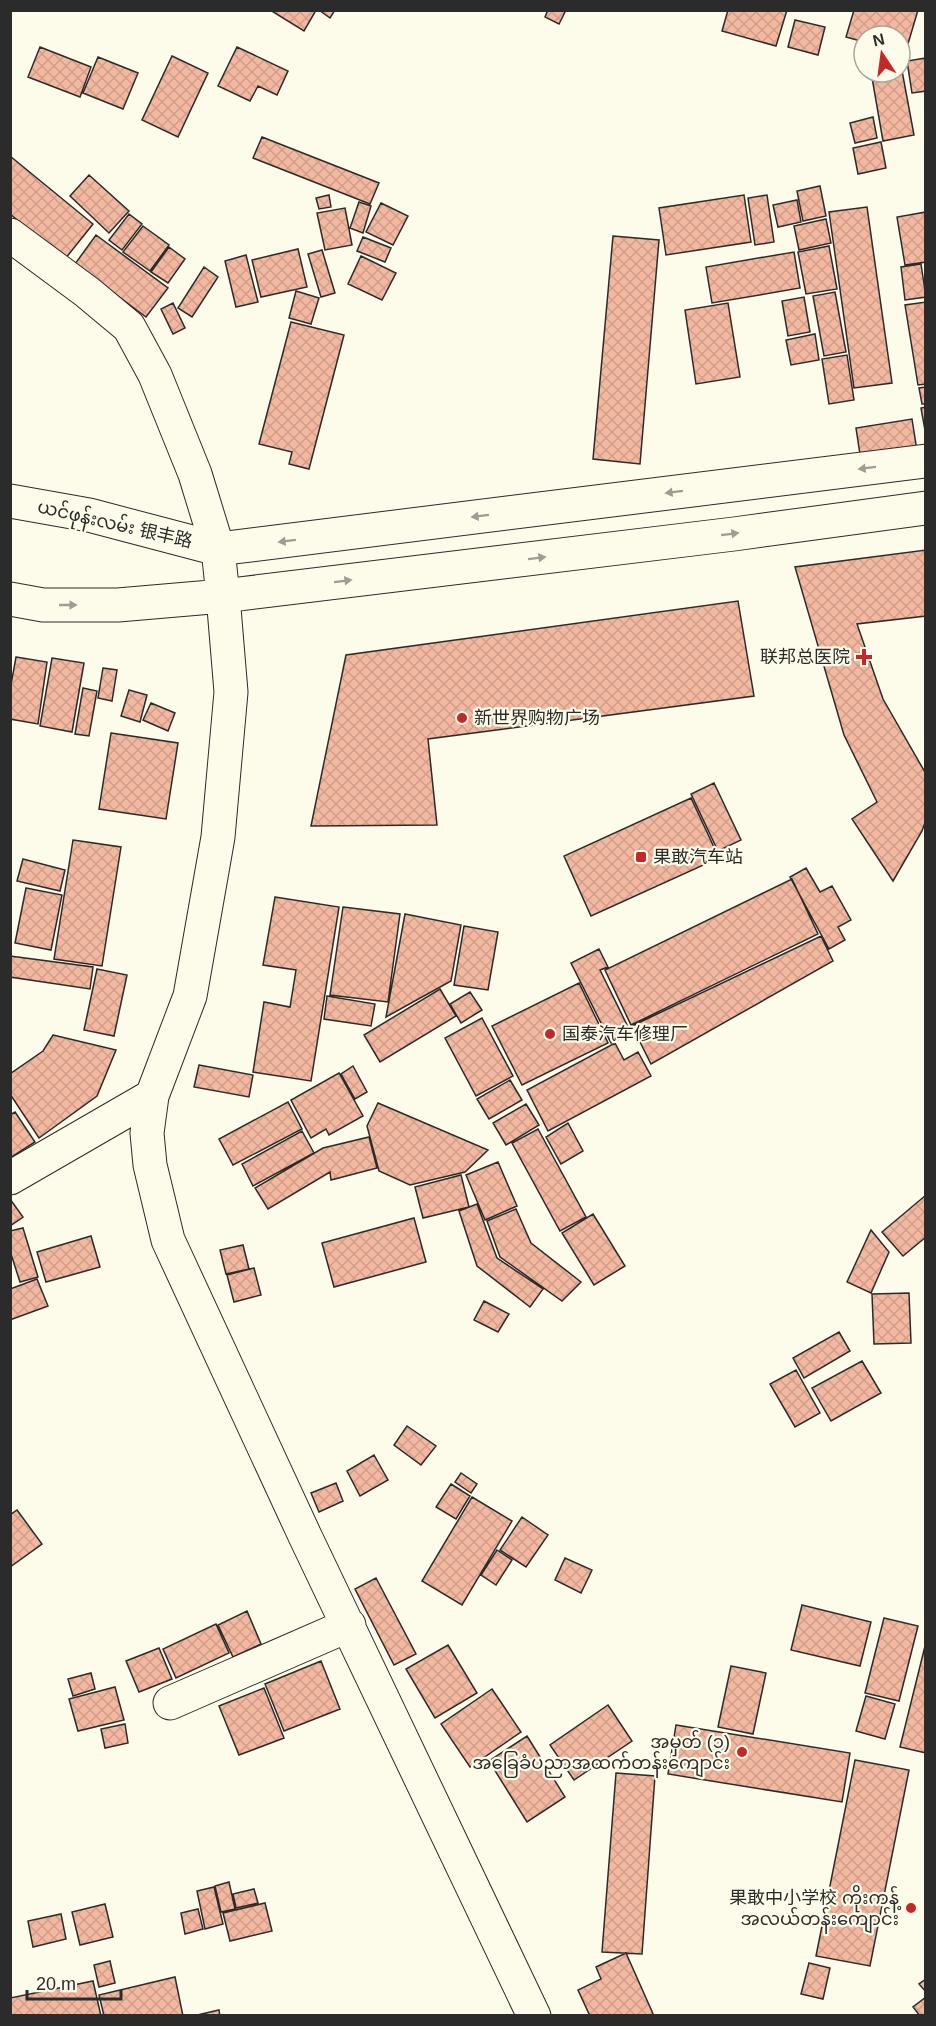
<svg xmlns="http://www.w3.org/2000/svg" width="936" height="2026" font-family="Helvetica,'Noto Sans SC','Noto Sans Myanmar',sans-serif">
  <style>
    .building { fill: url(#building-cross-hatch); stroke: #2b2b2b; stroke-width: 1.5 }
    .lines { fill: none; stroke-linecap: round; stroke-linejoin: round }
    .minor-casing { stroke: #2b2b2b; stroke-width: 35 }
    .major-casing { stroke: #2b2b2b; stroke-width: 35 }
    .minor { stroke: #fdfbea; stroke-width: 33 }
    .major { stroke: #fdfbea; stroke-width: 33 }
    .oneway { fill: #9e9d94 }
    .poi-dot { fill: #c62828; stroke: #fdfbea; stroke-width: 2 }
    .labels { text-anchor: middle; stroke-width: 4.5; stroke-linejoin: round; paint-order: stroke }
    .street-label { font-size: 18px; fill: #2b2b2b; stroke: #fdfbea }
    .poi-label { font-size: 18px; fill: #2b2b2b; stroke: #fdfbea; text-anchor: end }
  </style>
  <defs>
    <pattern id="building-cross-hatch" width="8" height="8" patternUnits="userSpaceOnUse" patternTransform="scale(1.5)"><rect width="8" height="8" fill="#f2b8a0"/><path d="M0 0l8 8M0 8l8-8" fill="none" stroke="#d09e8a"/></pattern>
  </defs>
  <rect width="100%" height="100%" fill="#fdfbea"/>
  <path class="building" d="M270,10H312L315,12L304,31Z
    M319,10H335L330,18Z
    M548,10H566L559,24L545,17Z
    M728,10H787L776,46L722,31Z
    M854,10H918L905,54L900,52V36H864V42L846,37Z
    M795,20L825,27L818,55L788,47Z
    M40,47L91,67L80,97L28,77Z
    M237,47L288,71L277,95L258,86L250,101L218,86Z
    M172,56L208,73L178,137L142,120Z
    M98,57L138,73L123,109L83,93Z
    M926,58V91L912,93L907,61Z
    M900,60L914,135L883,141L871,72H900Z
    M873,117L877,138L855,143L850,123Z
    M262,137L379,183L370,204L253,158Z
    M881,142L886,168L858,174L853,148Z
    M10,156L93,224L65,259L10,214Z
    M89,175L129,211L109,233L70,196Z
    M820,186L826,216L803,221L797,191Z
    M329,195L331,207L319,209L316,198Z
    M744,195L751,242L666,255L659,208Z
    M767,195L774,242L755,245L748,198Z
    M797,200L801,222L778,227L773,205Z
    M359,202L371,206L363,233L350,228Z
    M381,203L408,216L393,245L366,232Z
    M867,207L892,383L854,388L829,212Z
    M345,208L352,245L325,250L317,213Z
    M926,212V262L905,265L897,217Z
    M129,214L142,224L122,250L109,240Z
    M826,219L831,243L799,250L794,226Z
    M143,226L169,245L150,271L123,252Z
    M96,235L168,288L146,317L75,264Z
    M613,236L659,240L640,464L593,459Z
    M363,237L391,248L385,262L357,251Z
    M829,246L837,289L806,294L798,252Z
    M169,247L185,259L168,283L151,272Z
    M298,249L307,287L261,297L252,260Z
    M322,250L335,293L321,297L308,254Z
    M794,252L800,288L712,303L706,267Z
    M246,255L258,302L236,307L225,261Z
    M361,256L396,273L382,300L348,284Z
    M921,264L926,297L905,300L901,267Z
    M204,267L218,277L192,317L178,308Z
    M296,291L319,298L311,324L289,318Z
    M835,292L846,352L824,356L813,296Z
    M804,297L810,332L788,336L782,301Z
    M926,302V384L918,385L905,305Z
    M173,303L185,328L173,334L161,309Z
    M728,303L740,377L696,384L685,310Z
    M291,322L344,335L309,469L289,464L292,452L259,444Z
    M815,334L819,360L791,365L786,340Z
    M847,355L854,400L829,404L822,359Z
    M926,387V404H922L919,388Z
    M926,407V436L921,408Z
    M912,419L917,451L861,461L856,428Z
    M926,550V616L857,624L883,699L926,774V820L922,831L893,881L852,819L877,802L844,735L795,567Z
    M738,601L754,696L428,739L437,825L311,826L346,655Z
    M16,657L47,662L38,724L10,719V690Z
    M52,658L84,663L72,732L40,726Z
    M103,668L117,670L112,701L98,698Z
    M83,688L97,691L89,736L75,734Z
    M129,690L147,695L140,722L121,716Z
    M151,703L175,713L168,731L143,720Z
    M111,733L178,743L166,819L99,809Z
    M714,783L741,840L718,851L691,794Z
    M691,798L719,858L591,916L564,856Z
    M73,840L121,847L102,966L54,959Z
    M23,859L65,870L60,891L17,881Z
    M806,868L820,892L832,886L851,920L838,927L845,940L829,949L790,877Z
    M792,879L818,934L631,1025L605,970Z
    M26,888L62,895L51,950L15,943Z
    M275,897L339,907L311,1081L253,1072L264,1002L290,1007L296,970L263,965Z
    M343,907L400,914L388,1002L330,995Z
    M405,914L461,925L451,981L386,1017Z
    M464,926L498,932L488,990L454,985Z
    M821,936L833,961L651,1064L632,1026Z
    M599,949L608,967L600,970L631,1033L611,1043L571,963Z
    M10,956L93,967L90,989L10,977Z
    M97,969L127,975L114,1036L84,1030Z
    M579,983L608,1043L522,1085L492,1026Z
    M440,989L456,1016L380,1062L364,1035Z
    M470,992L482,1010L461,1023L450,1004Z
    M327,996L375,1004L371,1026L324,1019Z
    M482,1018L513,1076L476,1096L445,1038Z
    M53,1035L116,1050L97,1096L39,1138L10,1094V1074L43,1051Z
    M615,1043L624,1060L638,1052L651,1076L548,1131L527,1090Z
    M199,1065L253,1075L249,1097L194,1087Z
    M353,1066L367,1092L355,1099L341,1074Z
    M339,1073L363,1116L329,1135L326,1129L311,1138L291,1100Z
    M510,1080L522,1100L489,1119L477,1099Z
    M288,1102L302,1129L233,1165L219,1139Z
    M378,1103L488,1150L465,1172L410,1185L379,1171L367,1126Z
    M526,1104L539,1125L506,1145L493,1123Z
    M15,1112L35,1142L10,1158V1115Z
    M568,1123L583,1151L561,1164L546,1137Z
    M538,1129L586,1217L560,1231L512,1143Z
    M302,1131L314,1153L253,1186L242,1164Z
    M369,1137L377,1168L331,1180L330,1172L268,1209L255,1188L323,1148Z
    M498,1162L517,1206L485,1220L466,1175Z
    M461,1175L469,1207L423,1218L415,1187Z
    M926,1195V1237L903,1256L882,1232Z
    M10,1199L23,1217L10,1226Z
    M477,1204L497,1258L543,1289L530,1307L477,1266L459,1211Z
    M516,1209L531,1243L581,1282L562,1301L500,1257L487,1221Z
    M593,1214L625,1266L594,1285L562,1233Z
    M414,1218L426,1262L334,1287L322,1243Z
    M23,1228L38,1277L20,1282L10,1251V1231Z
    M871,1230L889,1252L871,1293L847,1282Z
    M91,1236L100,1267L46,1282L37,1252Z
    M243,1245L249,1269L226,1274L220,1250Z
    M254,1268L261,1295L234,1302L227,1275Z
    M37,1279L48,1306L10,1320V1289Z
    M909,1293L911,1343L874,1344L872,1294Z
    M484,1301L509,1314L498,1332L474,1320Z
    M839,1332L850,1351L804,1378L793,1358Z
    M862,1361L881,1393L831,1421L812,1388Z
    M796,1370L820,1413L795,1427L770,1384Z
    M407,1426L436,1446L421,1465L394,1445Z
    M374,1455L388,1480L360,1496L347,1471Z
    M461,1473L477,1484L471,1493L455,1482Z
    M336,1483L343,1501L319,1512L311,1493Z
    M451,1484L470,1496L456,1519L436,1507Z
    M472,1497L512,1521L462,1605L422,1581Z
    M17,1510L42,1544L10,1567V1515Z
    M522,1517L548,1535L526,1567L500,1550Z
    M497,1550L512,1560L496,1585L481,1575Z
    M565,1558L592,1570L581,1593L555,1580Z
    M376,1578L416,1654L394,1665L355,1589Z
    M802,1605L871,1622L860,1666L791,1650Z
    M247,1611L261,1644L233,1657L218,1625Z
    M884,1618L918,1626L899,1701L865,1693Z
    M216,1624L229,1653L176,1678L163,1649Z
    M926,1642V1753L900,1747Z
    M448,1645L477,1693L435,1718L406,1669Z
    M159,1648L172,1679L139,1692L126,1661Z
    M321,1661L340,1709L284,1731L265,1684Z
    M731,1666L766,1673L753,1734L718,1727Z
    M91,1673L95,1689L73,1696L68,1679Z
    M115,1687L124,1720L78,1731L69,1699Z
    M264,1688L284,1738L239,1755L219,1706Z
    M492,1689L521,1732L470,1767L441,1724Z
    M866,1696L895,1704L885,1739L856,1731Z
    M608,1705L632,1741L574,1780L550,1745Z
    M125,1724L128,1743L105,1748L101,1729Z
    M676,1725L850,1753L842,1802L668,1774Z
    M527,1736L565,1797L527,1822L489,1761Z
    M855,1760L909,1770L870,1966L816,1956Z
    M616,1773L655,1776L642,1954L602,1952Z
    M229,1882L235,1909L221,1912L215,1886Z
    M214,1887L223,1924L205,1929L197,1891Z
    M254,1889L258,1903L236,1908L233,1894Z
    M265,1903L272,1931L230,1941L223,1913Z
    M105,1904L113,1937L80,1945L72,1912Z
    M198,1909L203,1929L185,1934L181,1913Z
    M61,1914L66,1939L33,1947L28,1921Z
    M626,1953L654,2016H590L578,1990L601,1979L596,1967Z
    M110,1961L115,1983L99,1987L94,1965Z
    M809,1963L830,1968L823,1999L801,1994Z
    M175,1977L183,2016H104L99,1995Z
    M926,1979V1992L919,1984Z
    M93,1981L101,2016H10V1998Z
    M926,1997V2016H920L913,2007Z
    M219,2010L220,2016H193Z"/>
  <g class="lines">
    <defs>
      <path id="minor" d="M223,596L231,692L218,837L190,996L152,1096L147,1133L150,1165L168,1240L305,1536L534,2016
        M10,1178L152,1096
        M170,1703L349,1625"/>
      <path id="major" d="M10,235L87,292L129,327L155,375L195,474L218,549L223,596
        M10,501L89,515L218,549L926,461
        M10,599L43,605H118L223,596L734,534L926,508"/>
    </defs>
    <use href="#minor" class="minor-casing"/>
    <use href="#major" class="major-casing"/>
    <use href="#minor" class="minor"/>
    <use href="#major" class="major"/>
  </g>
  <defs><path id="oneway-solid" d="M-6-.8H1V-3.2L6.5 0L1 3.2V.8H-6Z" transform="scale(1.5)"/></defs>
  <g class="oneway">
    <use href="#oneway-solid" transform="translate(867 468) rotate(173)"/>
    <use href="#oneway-solid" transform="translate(674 492) rotate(173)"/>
    <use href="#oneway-solid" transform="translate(480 516) rotate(173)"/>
    <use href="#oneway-solid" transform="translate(730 534) rotate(-7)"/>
    <use href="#oneway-solid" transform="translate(287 541) rotate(173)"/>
    <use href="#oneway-solid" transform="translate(537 558) rotate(-7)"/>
    <use href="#oneway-solid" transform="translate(343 581) rotate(-7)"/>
    <use href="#oneway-solid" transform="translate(68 605)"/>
  </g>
  <g class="poi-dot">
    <path d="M861 648h6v6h6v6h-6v6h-6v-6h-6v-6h6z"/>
    <circle cx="462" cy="718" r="6"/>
    <rect x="635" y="851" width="12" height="12" rx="3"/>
    <circle cx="550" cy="1034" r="6"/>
    <circle cx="742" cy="1752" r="6"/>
    <circle cx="911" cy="1908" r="6"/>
  </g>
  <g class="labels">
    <g class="street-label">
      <text transform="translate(115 524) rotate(13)" y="6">ယင်ဖုန်းလမ်း 银丰路</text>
    </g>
    <g class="poi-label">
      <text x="850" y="663">联邦总医院</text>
      <text x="474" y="724" text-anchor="start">新世界购物广场</text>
      <text x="653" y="863" text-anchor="start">果敢汽车站</text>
      <text x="562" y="1040" text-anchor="start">国泰汽车修理厂</text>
      <text x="730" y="1748">အမှတ် (၁)<tspan x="730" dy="21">အခြေခံပညာအထက်တန်းကျောင်း</tspan></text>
      <text x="899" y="1904">果敢中小学校 ကိုးကန့်<tspan x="899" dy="21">အလယ်တန်းကျောင်း</tspan></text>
    </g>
  </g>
  <rect width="936" height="2026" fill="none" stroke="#2b2b2b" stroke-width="24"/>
  <g transform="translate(882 54) rotate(347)"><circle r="28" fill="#fdfbea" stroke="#a9a89e" stroke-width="1.5"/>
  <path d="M0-4.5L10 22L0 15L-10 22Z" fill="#c62828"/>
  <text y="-9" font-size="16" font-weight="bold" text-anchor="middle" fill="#2b2b2b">N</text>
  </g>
  <path d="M27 1990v9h94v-9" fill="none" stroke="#2b2b2b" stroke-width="3"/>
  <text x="36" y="1990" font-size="18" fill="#2b2b2b" stroke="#fdfbea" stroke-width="4.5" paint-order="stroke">20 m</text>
</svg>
